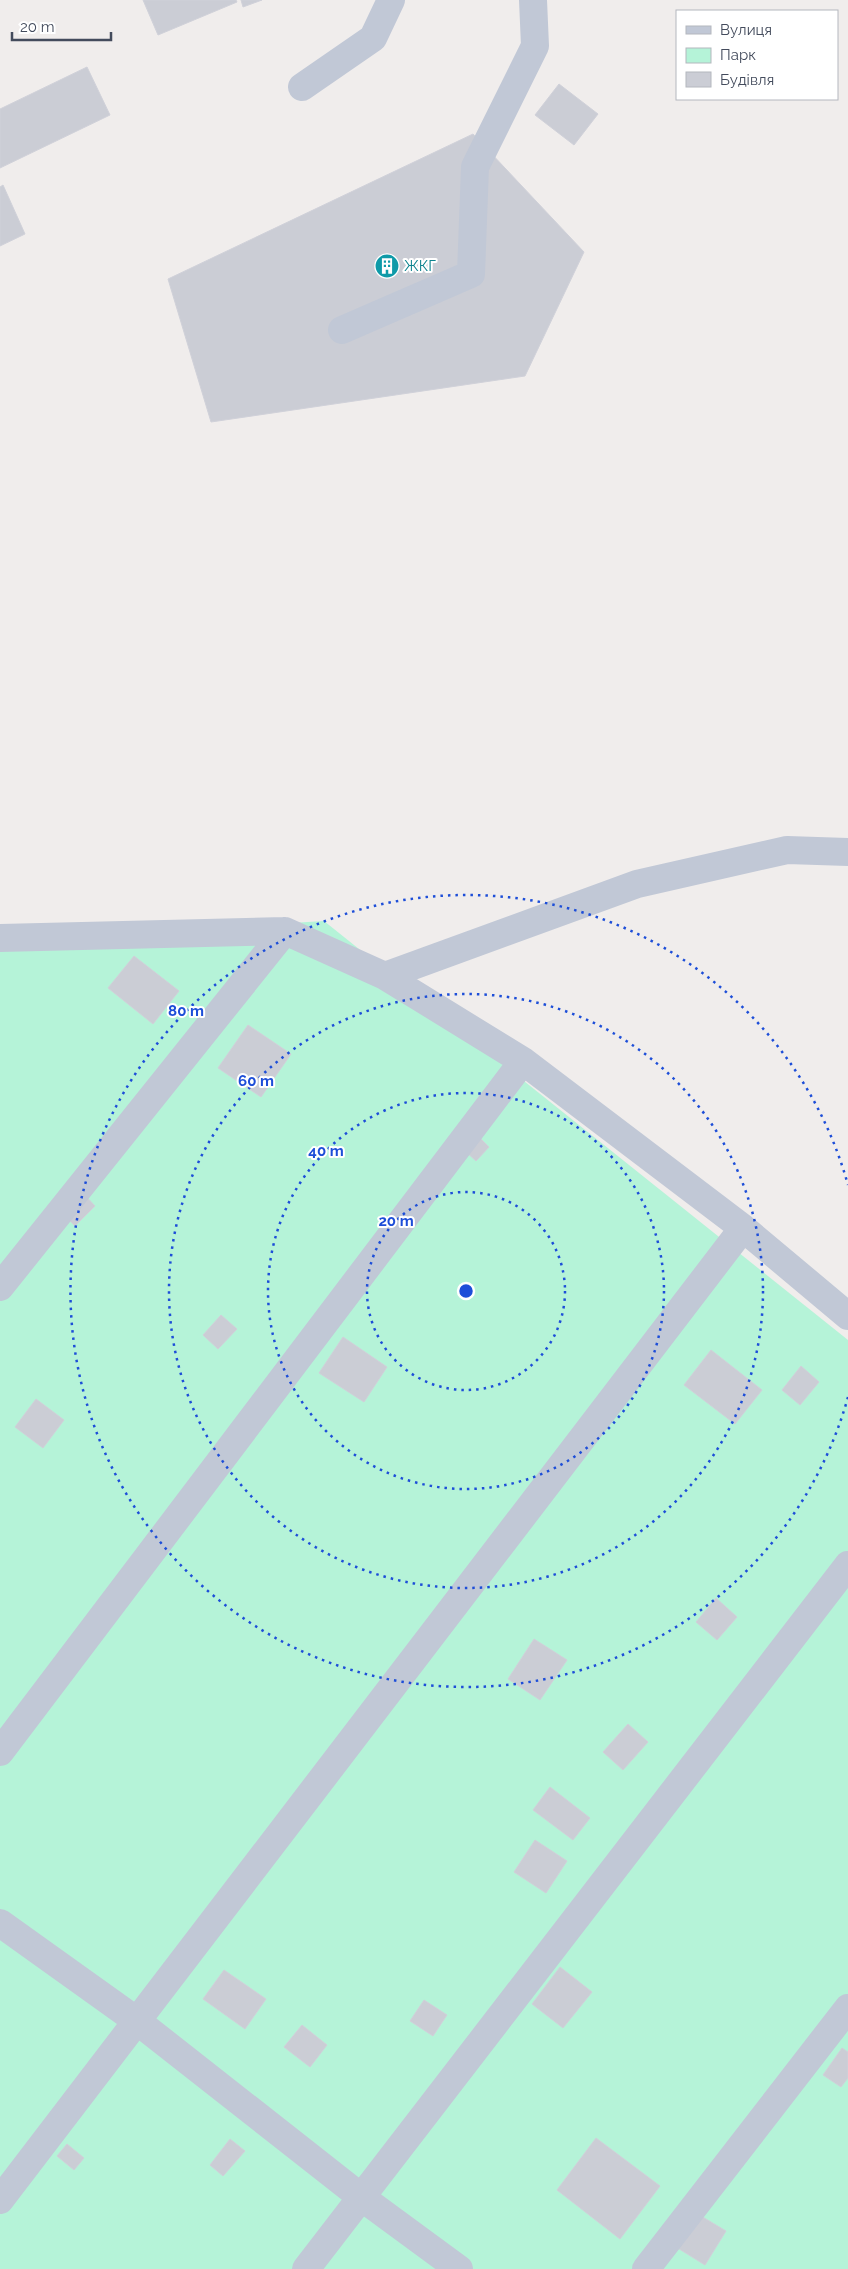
<svg xmlns="http://www.w3.org/2000/svg" width="848" height="2269" font-family="Raleway,sans-serif">
  <style>
    .green { fill: #b5f3d8 }
    .building { fill: #cbcdd5; stroke: #d0d1d9 }
    .lines { fill: none; stroke-linecap: round; stroke-linejoin: round }
    .minor { stroke: #c1c8d6; stroke-width: 28 }
    .ring { fill: none; stroke: #1d4ed8; stroke-width: 2.5; stroke-dasharray: 2.5 5 }
    .labels { text-anchor: middle; stroke-width: 4; stroke-linejoin: round; paint-order: stroke }
    .culture-label { font-size: 15px; fill: #0d838f; stroke: #fff; text-anchor: start }
    .centre { fill: #1d4ed8; stroke: #fff; stroke-width: 2.5 }
    .ring-label { font-size: 15px; text-anchor: middle; font-weight: bold; fill: #1d4ed8; stroke: #fff; stroke-width: 4; stroke-linejoin: round; paint-order: stroke }
  </style>
  <rect width="100%" height="100%" fill="#f0edec"/>
  <path class="green" d="M324,921L848,1340V2269H0V941Z"/>
  <path class="building" d="M143,0H236L237,2L158,35Z
    M241,0H262L243,7Z
    M87,67L110,115L0,168V109Z
    M559,84L598,114L574,145L535,115Z
    M473,134L584,252L525,376L211,422L168,279Z
    M3,185L25,234L0,246V187Z
    M134,956L179,991L153,1024L108,988Z
    M248,1025L291,1054L261,1097L218,1068Z
    M478,1136L489,1147L476,1161L464,1150Z
    M83,1193L95,1206L75,1226L62,1213Z
    M221,1315L237,1329L218,1349L203,1335Z
    M343,1337L387,1367L364,1402L319,1373Z
    M711,1350L762,1390L735,1424L684,1385Z
    M801,1366L819,1382L800,1405L782,1390Z
    M36,1399L64,1420L43,1448L15,1427Z
    M716,1598L737,1617L717,1640L696,1622Z
    M534,1639L567,1660L540,1700L508,1679Z
    M628,1724L648,1742L623,1770L603,1752Z
    M550,1787L590,1818L573,1840L533,1810Z
    M535,1840L567,1861L546,1893L514,1872Z
    M560,1967L592,1992L563,2028L532,2004Z
    M224,1970L266,1999L245,2029L203,1999Z
    M424,2000L447,2015L433,2036L410,2021Z
    M302,2025L327,2045L310,2067L284,2047Z
    M842,2048L848,2052V2078L841,2087L823,2075Z
    M596,2138L660,2186L620,2239L557,2190Z
    M230,2139L245,2151L223,2176L210,2165Z
    M67,2144L84,2158L74,2170L57,2156Z
    M696,2213L726,2231L705,2265L676,2247Z"/>
  <g class="lines">
    <path class="minor" d="M302,87L373,38L391,0
      M342,330L471,274L475,167L535,46L533,0
      M0,938L285,931L385,976L523,1061L743,1228L848,1316
      M385,976L637,884L787,850L848,852
      M0,1287L285,931
      M0,1752L523,1061
      M0,1923L137,2021L361,2197L459,2269
      M0,2200L743,1228
      M306,2269L848,1565
      M646,2269L848,2008"/>
  </g>
  <g class="ring">
    <circle cx="466" cy="1291" r="99"/>
    <circle cx="466" cy="1291" r="198"/>
    <circle cx="466" cy="1291" r="297"/>
    <path d="M848 1397A396 396 0 1 1 848 1185"/>
  </g>
  <defs>
    <symbol id="building-disc" viewBox="-11 -11 22 22"><circle r="9.5" fill="#0f9aa8" stroke="#fff"/><path d="M-4-6H4V6H1V3H-1V6H-4ZM-2.5-4.3h1.7v1.8h-1.7ZM.8-4.3h1.7v1.8H.8ZM-2.5-1h1.7V.8h-1.7ZM.8-1h1.7V.8H.8Z" fill="#fff"/></symbol>
  </defs>
  <g fill-rule="evenodd">
    <use href="#building-disc" x="373" y="252" width="28" height="28"/>
  </g>
  <g class="labels">
    <g class="culture-label">
      <text x="404" y="271">ЖКГ</text>
    </g>
  </g>
  <circle cx="466" cy="1291" r="8" class="centre"/>
  <g class="ring-label">
    <text x="186" y="1016">80 m</text>
    <text x="256" y="1086">60 m</text>
    <text x="326" y="1156">40 m</text>
    <text x="396" y="1226">20 m</text>
  </g>
  <rect x="676" y="10" width="162" height="90" fill="#ffffff" stroke="#b4b7be"/>
  <rect x="686" y="26" width="25" height="8" fill="#c1c8d6" stroke="#b4b7be"/>
  <text x="720" y="35" font-size="15" fill="#434b5c">Вулиця</text>
  <rect x="686" y="48" width="25" height="15" fill="#b5f3d8" stroke="#b4b7be"/>
  <text x="720" y="60" font-size="15" fill="#434b5c">Парк</text>
  <rect x="686" y="72" width="25" height="15" fill="#cbcdd5" stroke="#b4b7be"/>
  <text x="720" y="85" font-size="15" fill="#434b5c">Будівля</text>
  <path d="M12 32v8h99v-8" fill="none" stroke="#434b5c" stroke-width="2.5"/>
  <text x="20" y="32" font-size="15" fill="#434b5c" stroke="#ffffff" stroke-width="4" paint-order="stroke">20 m</text>
</svg>
